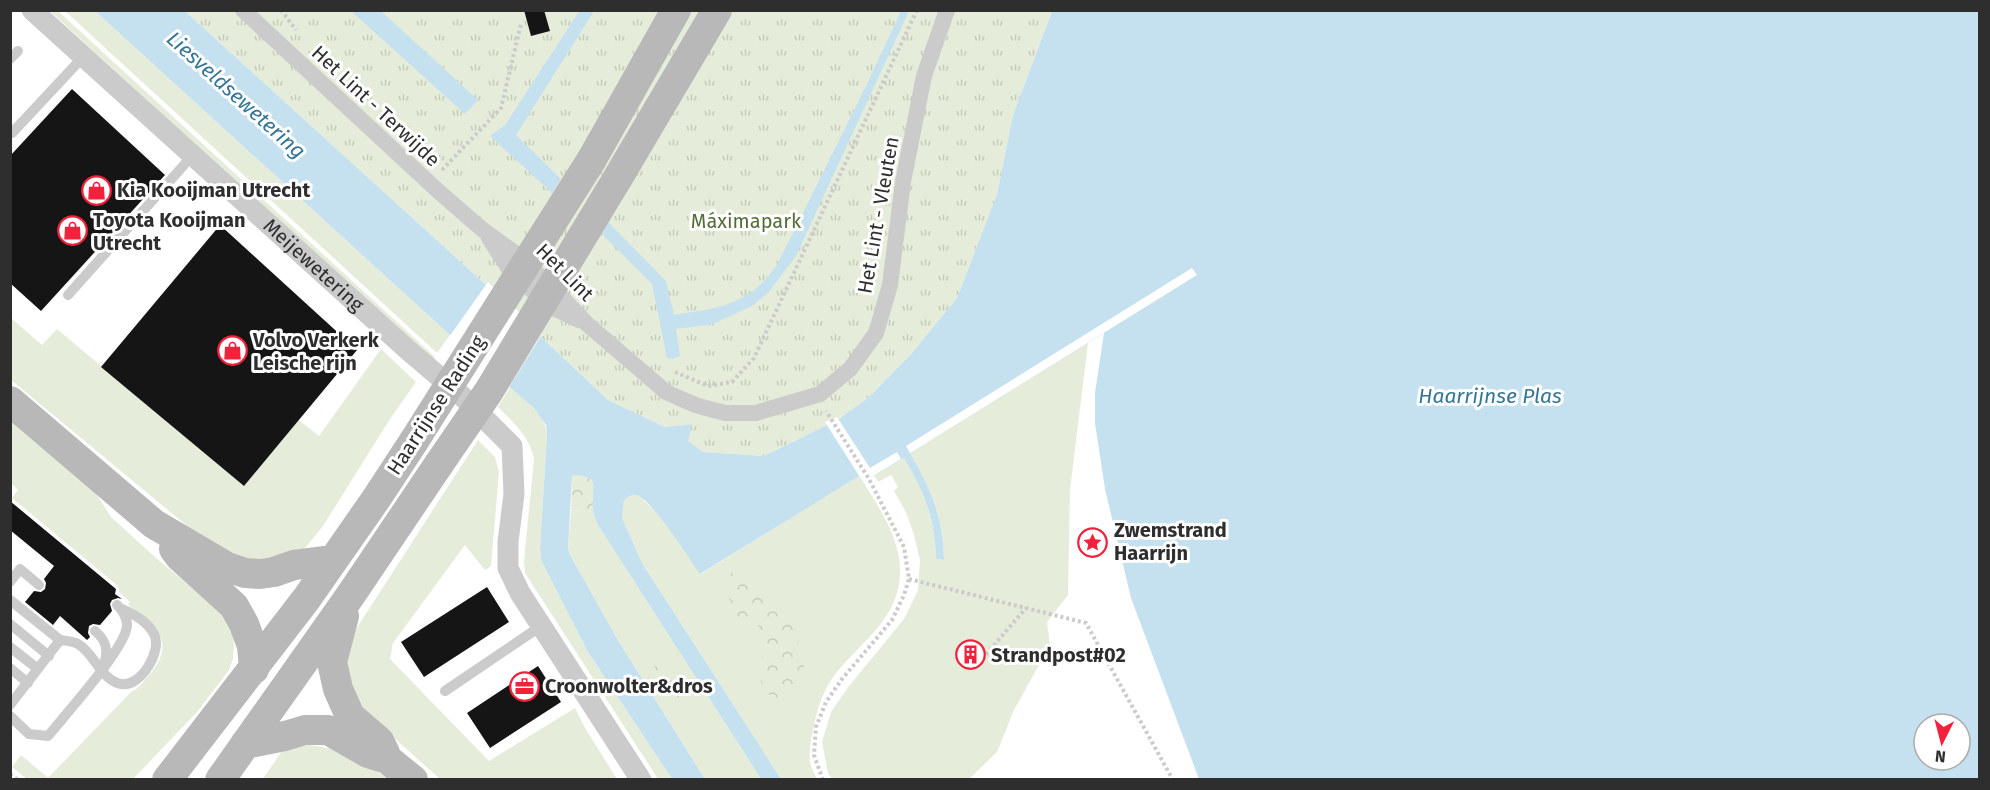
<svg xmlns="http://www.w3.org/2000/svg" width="1990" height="790" font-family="'Fira Sans',sans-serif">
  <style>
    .grass { fill: #e5edda }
    .forest { fill: url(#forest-crowns) }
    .park { fill: url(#park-tufts) }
    .water { fill: #c5e0ee; fill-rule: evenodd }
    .pier { fill: #fff }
    .building { fill: #151515 }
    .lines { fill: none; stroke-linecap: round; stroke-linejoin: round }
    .path { stroke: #cbcbcb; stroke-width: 4; stroke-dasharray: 3 3; stroke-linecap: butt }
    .service { stroke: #cbcbcb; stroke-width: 10 }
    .pedestrian { stroke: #cbcbcb; stroke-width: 16 }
    .minor { stroke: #cbcbcb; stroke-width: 21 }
    .secondary { stroke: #b8b8b8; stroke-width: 30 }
    .secondary-bridge { stroke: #b8b8b8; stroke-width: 30 }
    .labels { text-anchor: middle; stroke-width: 6; stroke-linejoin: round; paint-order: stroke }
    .street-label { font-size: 20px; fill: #2e2e2e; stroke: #fff }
    .poi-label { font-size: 20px; font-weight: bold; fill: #2e2e2e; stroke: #fff; text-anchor: start }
    .park-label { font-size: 20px; fill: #546d38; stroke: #fff }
    .water-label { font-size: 21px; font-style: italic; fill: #357697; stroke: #fff }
  </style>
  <defs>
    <pattern id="forest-crowns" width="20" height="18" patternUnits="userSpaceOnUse" patternTransform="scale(1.5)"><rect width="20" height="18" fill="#e5edda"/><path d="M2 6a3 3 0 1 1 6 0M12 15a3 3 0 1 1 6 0" fill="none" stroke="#c5ccbb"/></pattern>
    <pattern id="park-tufts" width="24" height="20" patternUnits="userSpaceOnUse" patternTransform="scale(1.5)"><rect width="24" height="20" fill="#e5edda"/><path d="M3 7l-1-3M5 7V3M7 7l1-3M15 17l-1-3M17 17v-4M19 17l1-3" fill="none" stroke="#c5ccbb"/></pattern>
  </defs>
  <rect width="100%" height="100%" fill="#fff"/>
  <path class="grass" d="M50,11H58L435,357L432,361Z
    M65,11H95L450,335L437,353Z
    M10,317L42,345L57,329L244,486L299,420L319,436L381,349L416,382L390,419L323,526L306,547L292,559L255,566L203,539L11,380Z
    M1088,343L1070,490L1068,595L1047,622L1050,645L1014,710L997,752L969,779H832L828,773L822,742L831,712L849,686L904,619L918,590L920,560L914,535L906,512L894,491L898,487L891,475L878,482L874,475L904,457C923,491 935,519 936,559L944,560C943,518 931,489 910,453Z
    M510,387C525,400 545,413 547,434L540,548L541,560L588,652L672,779H658L525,573L524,561L534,459C530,437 513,422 498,407Z
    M10,417L96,493L111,517L156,558L221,612L233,635L234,646L233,659L229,670L197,712L133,779H27L12,767L21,755L48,778L131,692C140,688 144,680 151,673C177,640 154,625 128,605L130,602L119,592L118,586L12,498L18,490L11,483Z
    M478,440L495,457L499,472L491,566L485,570L465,545L393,643L390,659L489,761L575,708L585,728L617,779H440L354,702L346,674L349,640Z
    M859,475C877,505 902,538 900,575C898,619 861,642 837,672C824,688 818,706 814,726C811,737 809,751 810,762C811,768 815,774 817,779H781L642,563L622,518L624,501L630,495L636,494L640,497L660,516L701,574Z
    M571,510L593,512L598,525L761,779H705L619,642L570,555L568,549Z
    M309,745L352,752L387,779L262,780L282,751Z"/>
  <path class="forest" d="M577,475L591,477L593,484V512L571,510L572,476Z
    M731,572L771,591L791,618L807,677L786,704L766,693L755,667L767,650L757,622L728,625Z
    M652,643L700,726L683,712L644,650Z"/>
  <path class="park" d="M185,11H1052L1013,115L997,194L957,298L911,354L869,397L839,419L764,456L703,452L687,441L692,424L665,427L608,400L486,285Z"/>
  <path class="water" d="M580,10L594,11L516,135L561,179L552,193L490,136L505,125Z
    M95,11H185L486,285L608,400L665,427L692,424L688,441L703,452L764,456L839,419L869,397L911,354L957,298L997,194L1013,115L1052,11H1979V779H1199L1131,598L1105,489L1095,423V393L1104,333L910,453C931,489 943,517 944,560L936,559C935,519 924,492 904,458L863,482L859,476L700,574C690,560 651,498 636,495C631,494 627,498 624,501L622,518L642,563L781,779H761L598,525L593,512V484L591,478L577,475L572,476L568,549L570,555L619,642L705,779H672L588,652L541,560L540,548L547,434L546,425L534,408L450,335ZM1924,724H1960V760H1924Z
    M351,11H381L478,100L465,114Z
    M901,11H909L796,256L768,293L752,306L713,324L676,329L680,356L673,359L667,358L652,284L602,234L608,222L666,281L674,315C720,308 751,305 778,263L867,84Z"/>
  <path class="pier" d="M1192,268L1197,275L910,453L906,446Z
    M488,282L542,334L508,389L449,337Z
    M837,417L870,468L897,452L901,459L863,482L825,422Z"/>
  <path class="building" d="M524,10H544L550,31L531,36Z
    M72,89L165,175L41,311L10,283V156Z
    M220,225L357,350L244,486L101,367Z
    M10,501L116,589L115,594L122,599L118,598L112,600L110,604L112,611L100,625L93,624L89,626L88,633L90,637L87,640L60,616L53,625L25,602L34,591L41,592L45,589L46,583L44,579L54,566L10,530Z
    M487,587L509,622L424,677L401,642Z
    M538,666L561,702L490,748L467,713Z"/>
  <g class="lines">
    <path class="path" d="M281,10L296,30
      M442,170L501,108L521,24
      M675,372L708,386L732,382L754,358L917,10
      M909,579L1086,623L1173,780
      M982,659L1026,608
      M10,774L18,780
      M823,780L814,755L816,727L826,702L842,679L892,620L904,595L909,579L904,547L869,479L826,411"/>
    <path class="service" d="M10,59L18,51
      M10,132L12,133L83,57
      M68,295L192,156
      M10,582L20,569L39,585
      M10,600L60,640L10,705
      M10,624L49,656
      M95,631C106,640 109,650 104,664
      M60,640C66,641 73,641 78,644C95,654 101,680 121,684C140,688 163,651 154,634C147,621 135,615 122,609
      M10,647L38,669
      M10,668L28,683
      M445,691L541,626
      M10,716L29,734L48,736C64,716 127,647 127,625C127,618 122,609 117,605"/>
    <path class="pedestrian" d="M243,10L438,191L483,230L519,256L555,290L587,324L666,392L695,405L725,413H756L820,394L850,369L876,333L890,285L903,182L924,76L947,10
      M489,238L509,269L549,306L579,320"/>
    <path class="minor" id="s1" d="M32,10L409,351L462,396L512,446L514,494L508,542V568L520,593L641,780"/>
    <path class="secondary" d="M592,159L676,10
      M619,176L717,10
      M10,401L154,524L227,567L245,573L260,574L274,572L294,565L333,560
      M174,549L180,557L234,606L244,624L252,646L254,669
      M344,616L332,662L338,689L350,716L379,741L385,753
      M245,744L285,736L305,730H328L368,753L387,759L413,780
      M167,780L307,598L376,499L414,441
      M220,780L350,596L439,464"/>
    <path class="secondary-bridge" d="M414,441L592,159
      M439,464L489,391L619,176"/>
  </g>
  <defs>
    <symbol id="shop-ring" viewBox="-11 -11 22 22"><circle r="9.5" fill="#fff" stroke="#f4213c" stroke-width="1.5"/><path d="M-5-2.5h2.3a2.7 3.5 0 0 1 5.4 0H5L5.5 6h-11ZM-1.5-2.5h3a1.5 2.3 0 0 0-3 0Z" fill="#f4213c"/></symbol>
    <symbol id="sight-ring" viewBox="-11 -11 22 22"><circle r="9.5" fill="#fff" stroke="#f4213c" stroke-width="1.5"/><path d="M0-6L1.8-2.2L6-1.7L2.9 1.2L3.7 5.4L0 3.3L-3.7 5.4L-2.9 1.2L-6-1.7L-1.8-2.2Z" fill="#f4213c"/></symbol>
    <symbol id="building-ring" viewBox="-11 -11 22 22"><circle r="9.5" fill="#fff" stroke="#f4213c" stroke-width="1.5"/><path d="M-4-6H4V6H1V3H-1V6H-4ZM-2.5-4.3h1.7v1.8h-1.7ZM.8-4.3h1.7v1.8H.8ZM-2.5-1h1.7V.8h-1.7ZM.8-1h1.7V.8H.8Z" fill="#f4213c"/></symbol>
    <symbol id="office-ring" viewBox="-11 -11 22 22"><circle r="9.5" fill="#fff" stroke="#f4213c" stroke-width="1.5"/><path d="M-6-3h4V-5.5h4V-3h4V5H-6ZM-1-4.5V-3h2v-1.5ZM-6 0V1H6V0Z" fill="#f4213c"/></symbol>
  </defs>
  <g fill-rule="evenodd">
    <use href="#shop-ring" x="80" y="174" width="33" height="33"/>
    <use href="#shop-ring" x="56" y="214" width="33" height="33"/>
    <use href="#shop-ring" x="216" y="334" width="33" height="33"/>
    <use href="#sight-ring" x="1076" y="526" width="33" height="33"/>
    <use href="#building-ring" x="954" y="638" width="33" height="33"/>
    <use href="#office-ring" x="508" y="670" width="33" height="33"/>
  </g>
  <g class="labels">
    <g class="street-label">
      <text transform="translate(376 106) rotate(43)" y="7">Het Lint - Terwijde</text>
      <text transform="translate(878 215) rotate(-80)" y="7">Het Lint - Vleuten</text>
      <text dy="7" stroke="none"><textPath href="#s1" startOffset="380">Meijewetering</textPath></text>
      <text transform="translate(565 272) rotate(45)" y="7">Het Lint</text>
      <text transform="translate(436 405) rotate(-57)" y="7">Haarrijnse Rading</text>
    </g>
    <g class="poi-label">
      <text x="117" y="197">Kia Kooijman Utrecht</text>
      <text x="93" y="227">Toyota Kooijman<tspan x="93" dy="23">Utrecht</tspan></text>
      <text x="253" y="347">Volvo Verkerk<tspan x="253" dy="23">Leische rijn</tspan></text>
      <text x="1114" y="537">Zwemstrand<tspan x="1114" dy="23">Haarrijn</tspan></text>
      <text x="991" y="662">Strandpost#02</text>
      <text x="545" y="693">Croonwolter&amp;dros</text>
    </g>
    <g class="park-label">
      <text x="746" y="228">Máximapark</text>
    </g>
    <g class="water-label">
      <text transform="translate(236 95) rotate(42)" y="7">Liesveldsewetering</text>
      <text x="1490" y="403">Haarrijnse Plas</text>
    </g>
  </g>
  <rect width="1990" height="790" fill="none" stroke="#2e2e2e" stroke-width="24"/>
  <g transform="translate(1942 742) rotate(186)"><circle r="28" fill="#ffffff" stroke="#ababab" stroke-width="1.5"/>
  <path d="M0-4.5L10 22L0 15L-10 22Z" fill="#f4213c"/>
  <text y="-9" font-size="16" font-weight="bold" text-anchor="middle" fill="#2e2e2e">N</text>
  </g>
</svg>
